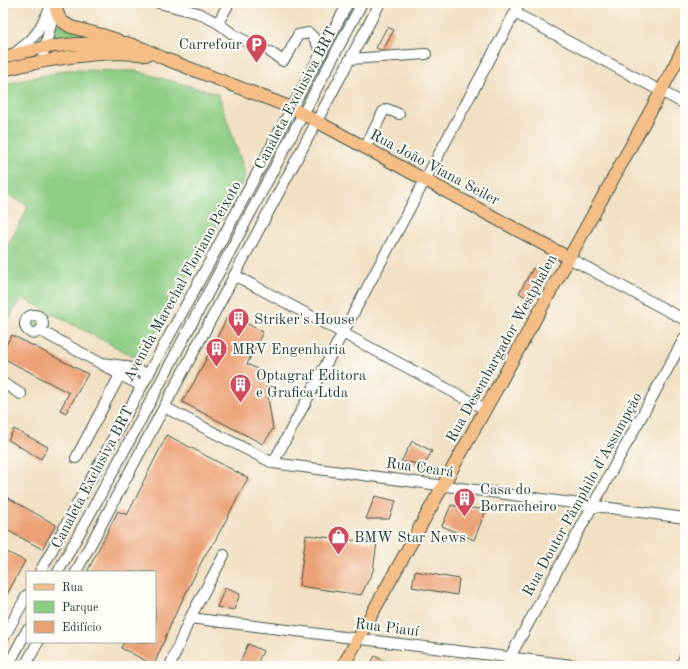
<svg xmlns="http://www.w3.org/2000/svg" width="688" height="669" font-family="'Old Standard TT',serif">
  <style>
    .green { fill: #8ecd84; stroke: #56855c }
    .building { fill: #eba175 }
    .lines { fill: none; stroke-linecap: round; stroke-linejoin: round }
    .minor-casing { stroke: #3e5549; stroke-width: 12 }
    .major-casing { stroke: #3e5549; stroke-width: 14 }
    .minor { stroke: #fff; stroke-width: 10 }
    .major { stroke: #f6be87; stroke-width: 12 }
    .labels { text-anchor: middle; stroke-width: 4; stroke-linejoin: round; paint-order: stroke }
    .poi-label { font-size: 15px; fill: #1f3d34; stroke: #fdfcf7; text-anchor: start }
    .street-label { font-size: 15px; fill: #1f3d34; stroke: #fdfcf7 }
  </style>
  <rect width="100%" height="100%" fill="#fdfcf7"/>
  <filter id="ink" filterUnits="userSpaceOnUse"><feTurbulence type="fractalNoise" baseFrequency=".025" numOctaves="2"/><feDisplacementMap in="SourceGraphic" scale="8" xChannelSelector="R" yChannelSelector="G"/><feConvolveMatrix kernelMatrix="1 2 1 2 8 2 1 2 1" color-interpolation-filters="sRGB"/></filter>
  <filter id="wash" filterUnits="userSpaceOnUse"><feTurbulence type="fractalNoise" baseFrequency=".012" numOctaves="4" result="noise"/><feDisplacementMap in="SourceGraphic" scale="16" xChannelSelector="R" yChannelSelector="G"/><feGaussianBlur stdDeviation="0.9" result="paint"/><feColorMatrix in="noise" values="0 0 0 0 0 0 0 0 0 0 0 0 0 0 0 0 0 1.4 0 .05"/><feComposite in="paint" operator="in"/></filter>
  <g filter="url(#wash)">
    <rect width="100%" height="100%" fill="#f1e0c3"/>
    <path class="green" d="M57,23L100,38L54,41L52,38Z
      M67,70L136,71L218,94L246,175L141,360L22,298L3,327V255L29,206L3,192V85Z
      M27 324a6 6 0 1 1 12 0a6 6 0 1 1-12 0Z"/>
    <g id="blocks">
      <path class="building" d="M387,27L394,30L383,50H381L376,48Z
        M533,268L546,276L532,301L519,293Z
        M229,314L263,332L247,364L264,372L273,429L263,444L182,402L196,379Z
        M12,335L88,374L66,413L60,410L69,393L3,358V350Z
        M14,429L48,447L41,459L8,440Z
        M167,435L248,478L216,539L205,555L173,619L154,665L121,648L124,642H155V572H87L118,511L127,515L143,484H142Z
        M412,441L432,451L423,468L414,463L401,462Z
        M3,495L56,525L42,549L3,528Z
        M375,496L396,501L389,519H366Z
        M451,505L486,510L474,540L442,526Z
        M306,535L377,543L373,571L361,595L299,586Z
        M5,551L25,561L3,602V555Z
        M415,571L459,579L457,595L412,587Z
        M225,588L240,594L234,610L217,607Z
        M248,644L263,651L256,666H238Z
        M375,656L393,666H369Z"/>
    </g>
  </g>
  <g filter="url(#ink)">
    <use href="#blocks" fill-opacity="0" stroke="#3e5549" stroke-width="1"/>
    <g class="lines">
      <defs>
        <path id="minor" d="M159,3L198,13L218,23L234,35L257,47
          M515,13L685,104
          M218,23L229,3
          M270,52L283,61L290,51L298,35L309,33L314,38L322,53
          M15,53L30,41L38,31L53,3
          M43,53L56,7
          M350,59L426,54
          M365,148L383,112L387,109L399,114
          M569,258L685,320
          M234,275L485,409
          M25 324a9 9 0 1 1 18 0a9 9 0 1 1-18 0Z
          M41,331L100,363L120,375L142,386
          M102,363L124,366L149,374
          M3,383L21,394
          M164,407L273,463L685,518
          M76,458L120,375
          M273,463L520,3
          M40,572L208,265L348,3
          M58,572L115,468L362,3
          M76,572L380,3
          M190,618L580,666
          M3,639L27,595
          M8,666L27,630
          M25,666L38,642
          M170,666L190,618L224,555
          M505,666L685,337
          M680,666L685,657"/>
        <path id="major" d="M56,9L59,17L63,22L71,27L102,35L117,40
          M3,57L45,47L56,46L75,44L126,43L144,49L163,58L292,108L569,258
          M3,70C34,62 65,57 97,54C113,53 130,52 146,55
          M343,666L656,101L685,45"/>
      </defs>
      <use href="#minor" class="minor-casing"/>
      <use href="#major" class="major-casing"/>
      <use href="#minor" class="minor"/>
      <use href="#major" class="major"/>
    </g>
  </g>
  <defs>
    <symbol id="parking-pin" viewBox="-11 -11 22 30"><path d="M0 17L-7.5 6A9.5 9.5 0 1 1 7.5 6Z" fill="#d1495b" stroke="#fdfcf7"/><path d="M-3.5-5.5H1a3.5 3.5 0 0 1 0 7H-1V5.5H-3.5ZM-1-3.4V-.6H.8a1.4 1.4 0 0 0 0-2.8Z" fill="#fff"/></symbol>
    <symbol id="building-pin" viewBox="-11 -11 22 30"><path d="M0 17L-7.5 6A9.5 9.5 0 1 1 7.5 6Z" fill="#d1495b" stroke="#fdfcf7"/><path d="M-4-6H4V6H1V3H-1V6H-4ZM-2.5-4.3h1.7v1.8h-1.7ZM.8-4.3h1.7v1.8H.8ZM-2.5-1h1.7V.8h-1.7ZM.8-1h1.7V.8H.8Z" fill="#fff"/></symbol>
    <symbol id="shop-pin" viewBox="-11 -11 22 30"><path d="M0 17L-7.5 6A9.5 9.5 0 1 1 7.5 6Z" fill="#d1495b" stroke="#fdfcf7"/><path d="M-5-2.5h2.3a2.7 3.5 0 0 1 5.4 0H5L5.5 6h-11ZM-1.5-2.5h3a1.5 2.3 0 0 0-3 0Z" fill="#fff"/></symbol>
  </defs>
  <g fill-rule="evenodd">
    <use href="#parking-pin" x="244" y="32" width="25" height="34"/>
    <use href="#building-pin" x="226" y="306" width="25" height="34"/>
    <use href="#building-pin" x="204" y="336" width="25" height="34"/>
    <use href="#building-pin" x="228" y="372" width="25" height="34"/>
    <use href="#building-pin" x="452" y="486" width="25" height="34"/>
    <use href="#shop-pin" x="326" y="524" width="25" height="34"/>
  </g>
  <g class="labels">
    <g class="poi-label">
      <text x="242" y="49" text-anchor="end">Carrefour</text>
      <text x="254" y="324">Striker's House</text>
      <text x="232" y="354">MRV Engenharia</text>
      <text x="256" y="380">Optagraf Editora<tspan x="256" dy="17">e Grafica Ltda</tspan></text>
      <text x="480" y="494">Casa do<tspan x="480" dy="17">Borracheiro</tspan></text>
      <text x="354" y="542">BMW Star News</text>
    </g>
    <g class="street-label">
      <text transform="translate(295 98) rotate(-62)" y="5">Canaleta Exclusiva BRT</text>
      <text transform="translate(435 167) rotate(28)" y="5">Rua João Viana Seiler</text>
      <text transform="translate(182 281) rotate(-61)" y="5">Avenida Marechal Floriano Peixoto</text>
      <text transform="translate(501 348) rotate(-61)" y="5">Rua Desembargador Westphalen</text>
      <text transform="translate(420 467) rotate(8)" y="5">Rua Ceará</text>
      <text transform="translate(92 477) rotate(-62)" y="5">Canaleta Exclusiva BRT</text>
      <text transform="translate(582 494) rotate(-61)" y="5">Rua Doutor Pâmphilo d'Assumpção</text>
      <text transform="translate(387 627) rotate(7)" y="5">Rua Piauí</text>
    </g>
  </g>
  <rect width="688" height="669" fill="none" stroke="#fdfcf7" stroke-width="16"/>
  <rect x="26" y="571" width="130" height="72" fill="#fdfcf7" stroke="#a4b0a9"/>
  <rect x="34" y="584" width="20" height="6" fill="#f6be87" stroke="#a4b0a9"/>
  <text x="62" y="591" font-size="12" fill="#1f3d34">Rua</text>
  <rect x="34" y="601" width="20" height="12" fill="#8ecd84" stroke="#a4b0a9"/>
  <text x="62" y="611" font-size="12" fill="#1f3d34">Parque</text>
  <rect x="34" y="621" width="20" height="12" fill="#eba175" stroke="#a4b0a9"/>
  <text x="62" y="631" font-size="12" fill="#1f3d34">Edifício</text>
</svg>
